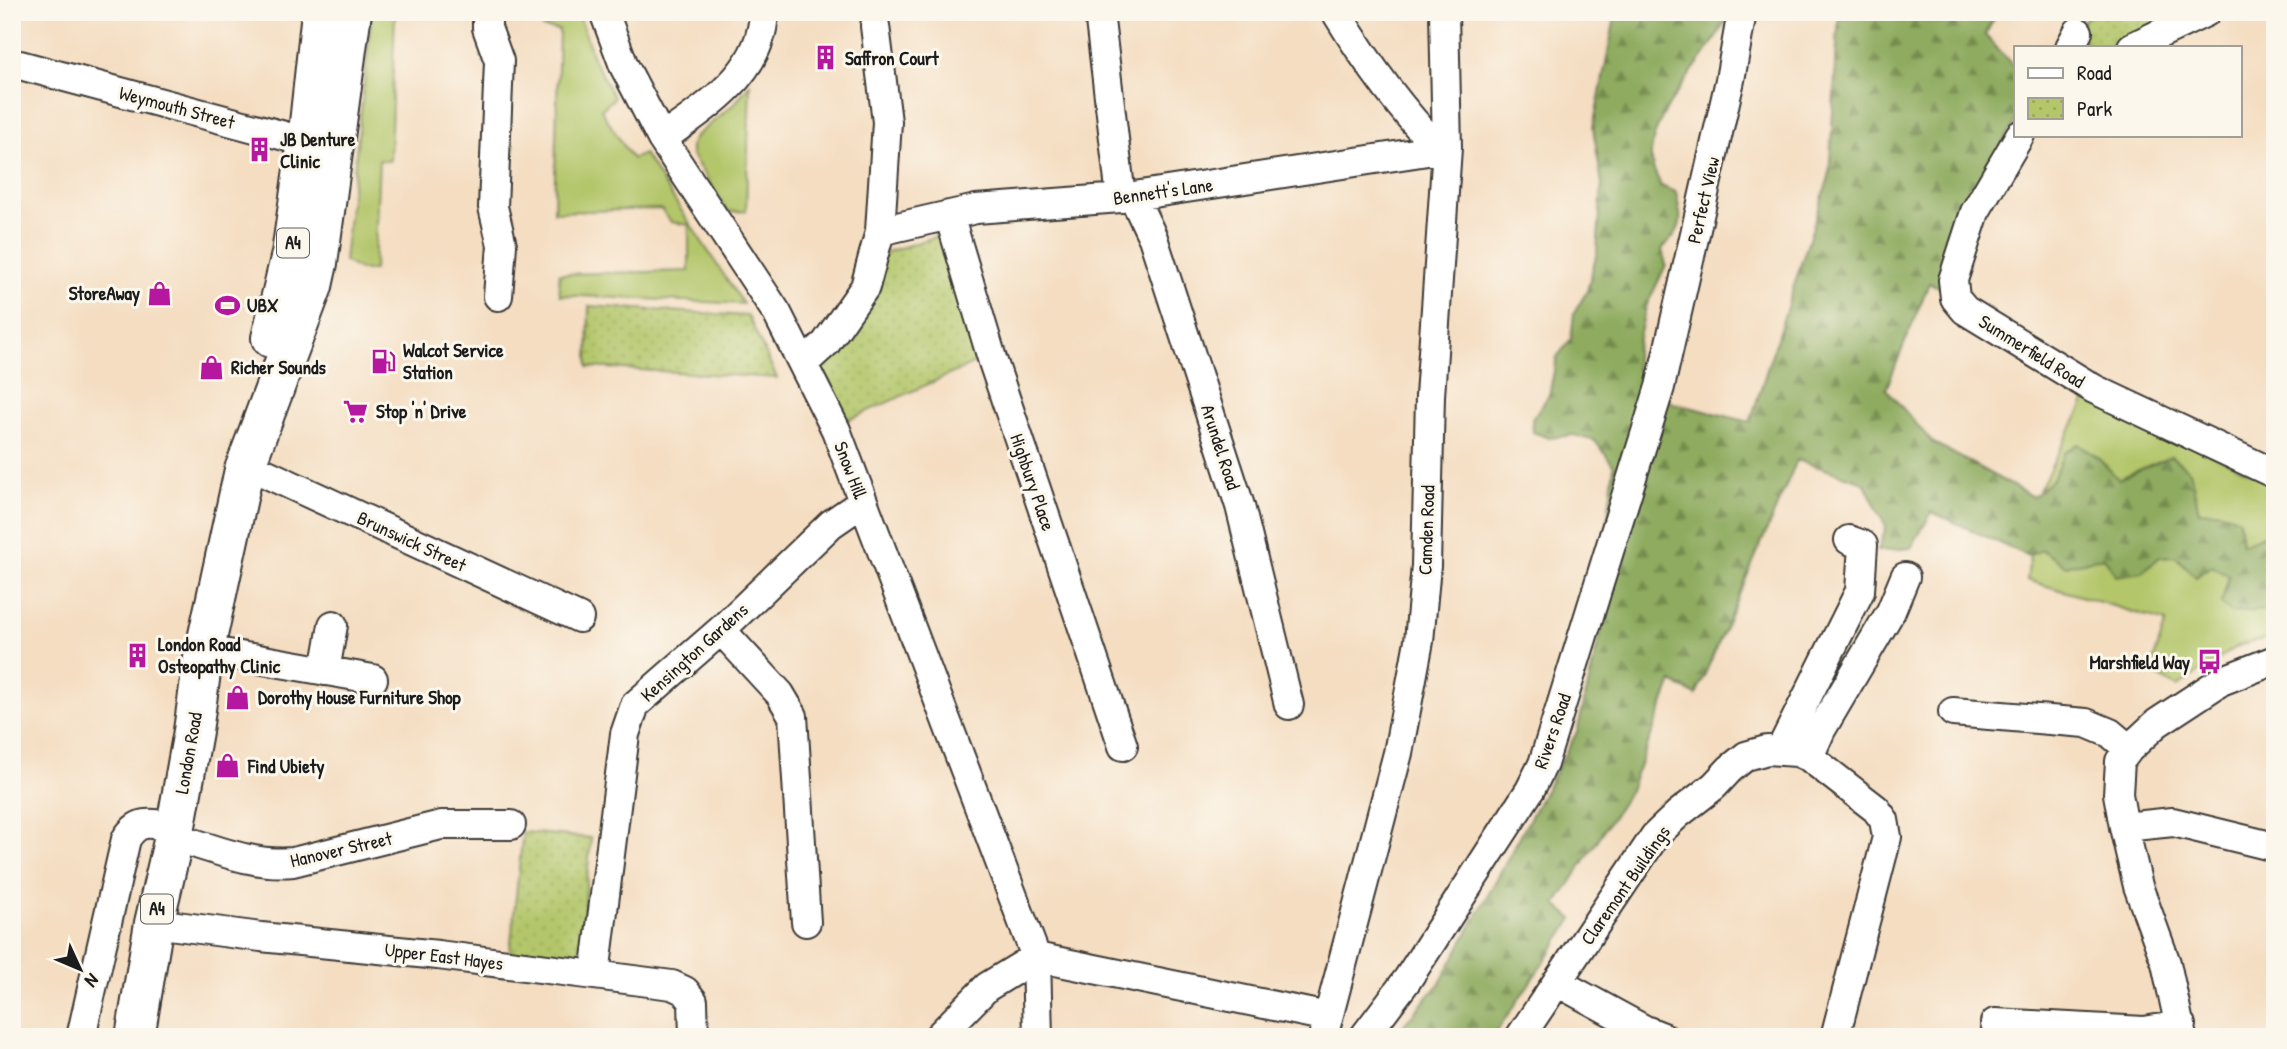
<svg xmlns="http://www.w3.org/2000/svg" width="2287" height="1049" font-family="'Patrick Hand',sans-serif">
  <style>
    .grass { fill: #b3c66a; stroke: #687143; stroke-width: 2 }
    .forest { fill: url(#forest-firs); stroke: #55643d; stroke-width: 2 }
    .park { fill: url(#park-dots); stroke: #687143; stroke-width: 2 }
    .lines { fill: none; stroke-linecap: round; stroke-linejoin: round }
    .minor-casing { stroke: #3c3935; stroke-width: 32 }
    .highway-casing { stroke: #3c3935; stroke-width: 42 }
    .minor { stroke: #fff; stroke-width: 28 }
    .highway { stroke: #fff; stroke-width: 38 }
    .labels { text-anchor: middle; stroke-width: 6; stroke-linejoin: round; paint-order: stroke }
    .shield { fill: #fbf7ec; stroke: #5f5e5a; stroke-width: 2 }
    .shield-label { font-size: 18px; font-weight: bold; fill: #1c1c1c }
    .poi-label { font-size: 19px; font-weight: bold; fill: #1c1c1c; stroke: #fbf7ec; text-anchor: start }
    .street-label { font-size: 19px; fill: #1c1c1c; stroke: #fbf7ec }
  </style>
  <defs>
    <pattern id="forest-firs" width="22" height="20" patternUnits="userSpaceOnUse" patternTransform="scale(1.75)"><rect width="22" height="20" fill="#8eab5e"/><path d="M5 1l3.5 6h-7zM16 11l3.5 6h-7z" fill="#738a4d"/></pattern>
    <pattern id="park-dots" width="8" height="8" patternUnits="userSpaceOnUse" patternTransform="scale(1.75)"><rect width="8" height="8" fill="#b3c66a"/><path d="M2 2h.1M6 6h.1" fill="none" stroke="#99aa5b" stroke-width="1.8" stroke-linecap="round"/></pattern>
  </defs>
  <rect width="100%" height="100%" fill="#fbf7ec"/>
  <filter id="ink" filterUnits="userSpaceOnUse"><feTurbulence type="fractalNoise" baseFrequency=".0143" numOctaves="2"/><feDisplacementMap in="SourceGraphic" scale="14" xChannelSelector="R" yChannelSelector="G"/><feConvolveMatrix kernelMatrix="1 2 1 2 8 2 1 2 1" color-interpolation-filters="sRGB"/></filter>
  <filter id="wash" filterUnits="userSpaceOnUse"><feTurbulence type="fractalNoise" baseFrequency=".00686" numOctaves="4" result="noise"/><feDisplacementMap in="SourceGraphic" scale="28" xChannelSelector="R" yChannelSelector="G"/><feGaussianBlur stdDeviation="1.57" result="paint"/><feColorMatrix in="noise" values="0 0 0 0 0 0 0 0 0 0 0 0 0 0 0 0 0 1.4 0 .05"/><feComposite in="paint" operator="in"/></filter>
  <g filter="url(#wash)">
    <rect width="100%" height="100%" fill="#f4ddc1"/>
    <path class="grass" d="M372,12H395L390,161L379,160L374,270H360L344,261Z
      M543,12H578L594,60L614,98L601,110L632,159L644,154L743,304L560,295L559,274L689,271V225L671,222L661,209L554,212L559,30L543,28Z
      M750,84L746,211L728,212L691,154V144L696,136L734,104Z
      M2088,396L2275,484V636L2238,646L2177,687L2150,671L2166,622L2027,580L2038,492Z"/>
    <path class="forest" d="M1616,12H1731C1711,56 1652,109 1651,155C1650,165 1657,176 1661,186L1676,192C1682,222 1685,227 1662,249L1666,265L1646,307L1636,350V368L1673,403L1750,422L1829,177L1839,12H1998L1985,35L2016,69V120L1965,206L1945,290L1929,283L1886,389L1932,442L2033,497L2053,479L2064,453L2078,444L2099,458L2118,479L2171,456L2190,471L2199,512L2219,511L2239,519L2242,544L2275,530V609L2232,613L2221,604L2229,576L2211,566L2196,577L2175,556L2160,557L2142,572L2116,576L2104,557L2066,566L2042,550L2028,556L1932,512L1911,548L1878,551L1886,527L1864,482L1797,460L1696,695L1672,682L1630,790L1556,905L1573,919L1493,1037H1393L1440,983L1577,732L1608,602L1601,575L1614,466L1595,441L1574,435L1549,438L1533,432L1532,419L1549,395L1557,357L1571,339L1574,313L1587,291L1597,252L1602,184L1593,128Z"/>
    <path class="park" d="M2091,12H2178L2109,47H2086L2087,43L2075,33Z
      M941,235L982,360L846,421L820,365L887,252Z
      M589,306L748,316L777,378L588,367Z
      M523,832L591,838L580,951L574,960H509Z"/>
  </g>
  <g filter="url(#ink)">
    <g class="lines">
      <defs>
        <path id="minor" d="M487,12V28L499,61L493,207L502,245L498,296
          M604,12L624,66L662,139L777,313L836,430L1036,957L1038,1037
          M1099,12L1121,198
          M1336,12C1365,60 1400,109 1439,149
          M2070,47L2078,32
          M2132,47L2206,12
          M20,65L307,142L325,145
          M2020,135L1975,212L1953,280L1955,298L1965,310L2094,389L2275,474
          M662,139C707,105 762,74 764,12
          M1133,196L1153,238L1240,506L1289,705
          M949,215L993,362L1123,746
          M880,231L976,209L1121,198L1447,148
          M804,363L826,343L865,287L880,231L887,122L875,26
          M244,470L265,473L579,618
          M721,630L780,694L793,716L806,922
          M205,650L373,679
          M325,671L333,625
          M1953,712L2086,723L2110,733L2129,749
          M1780,751L1860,591L1863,545L1849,540
          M1809,757L1821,730L1891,611L1905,577
          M2124,827L2173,822L2275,847
          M174,837C212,848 253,866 293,862L441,825H511
          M154,923L261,937L438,955L672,985L685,991L693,1001L694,1037
          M1036,957L1328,1017
          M595,975L625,734L635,705L721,630L831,524L863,502
          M1995,1023L2144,1031L2181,1025
          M81,1037L126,839C140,817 152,824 175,828
          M938,1037L987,987L1036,957
          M1323,1037L1398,753L1419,641L1426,566L1430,396L1447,148L1444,12
          M1364,1037L1407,980L1530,790L1543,764L1660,387L1730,80L1742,12
          M1520,1037L1557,982
          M1663,1037L1645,1030L1557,982L1655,836L1678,814L1714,786L1730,769L1746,756L1767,750L1797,752L1809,757L1876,809L1884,820L1887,837L1835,1037
          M2182,1037L2166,963L2138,886L2124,827L2118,794L2120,761L2129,749L2157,723L2221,681L2275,660"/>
        <path id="highway" d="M271,338L291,254L307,142L321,12
          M135,1037L154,923L174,837L193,731L203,658L244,470L313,286L318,263L352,12"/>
      </defs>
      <use href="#minor" class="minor-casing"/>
      <use href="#highway" class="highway-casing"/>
      <use href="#minor" class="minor"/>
      <use href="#highway" class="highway"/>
    </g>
  </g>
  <defs>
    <symbol id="building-bare" viewBox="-9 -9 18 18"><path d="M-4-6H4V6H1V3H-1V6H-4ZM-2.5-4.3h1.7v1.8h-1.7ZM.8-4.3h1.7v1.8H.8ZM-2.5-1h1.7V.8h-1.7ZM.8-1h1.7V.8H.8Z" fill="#b5179e" stroke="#fbf7ec" stroke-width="2.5" paint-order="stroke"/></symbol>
    <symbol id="shop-bare" viewBox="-9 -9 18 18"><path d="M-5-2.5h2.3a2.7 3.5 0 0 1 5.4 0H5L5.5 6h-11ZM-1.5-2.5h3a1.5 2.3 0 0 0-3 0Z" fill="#b5179e" stroke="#fbf7ec" stroke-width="2.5" paint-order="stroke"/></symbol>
    <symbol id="stadium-bare" viewBox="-9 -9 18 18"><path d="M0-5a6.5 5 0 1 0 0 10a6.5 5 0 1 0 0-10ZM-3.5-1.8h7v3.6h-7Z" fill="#b5179e" stroke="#fbf7ec" stroke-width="2.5" paint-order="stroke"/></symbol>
    <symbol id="fuel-bare" viewBox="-9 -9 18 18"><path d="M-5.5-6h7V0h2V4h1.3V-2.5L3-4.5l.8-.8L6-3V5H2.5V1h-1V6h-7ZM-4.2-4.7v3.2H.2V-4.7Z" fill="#b5179e" stroke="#fbf7ec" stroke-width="2.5" paint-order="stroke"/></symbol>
    <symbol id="supermarket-bare" viewBox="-9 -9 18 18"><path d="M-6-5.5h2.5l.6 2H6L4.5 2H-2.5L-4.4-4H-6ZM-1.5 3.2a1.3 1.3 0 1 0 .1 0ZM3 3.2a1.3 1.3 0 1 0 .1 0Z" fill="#b5179e" stroke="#fbf7ec" stroke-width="2.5" paint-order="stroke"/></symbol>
    <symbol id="bus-bare" viewBox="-9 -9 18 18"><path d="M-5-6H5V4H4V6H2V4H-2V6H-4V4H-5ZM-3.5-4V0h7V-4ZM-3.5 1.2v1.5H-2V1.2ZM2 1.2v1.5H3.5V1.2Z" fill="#b5179e" stroke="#fbf7ec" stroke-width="2.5" paint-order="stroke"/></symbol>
  </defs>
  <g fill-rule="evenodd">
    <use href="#building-bare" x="808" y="40" width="35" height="35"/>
    <use href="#building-bare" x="242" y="132" width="35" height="35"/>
    <use href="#shop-bare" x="142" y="276" width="35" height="35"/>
    <use href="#stadium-bare" x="210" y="288" width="35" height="35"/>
    <use href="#fuel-bare" x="366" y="344" width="35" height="35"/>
    <use href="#shop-bare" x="194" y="350" width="35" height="35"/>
    <use href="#supermarket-bare" x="338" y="394" width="35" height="35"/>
    <use href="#building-bare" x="120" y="638" width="35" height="35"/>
    <use href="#bus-bare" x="2192" y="644" width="35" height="35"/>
    <use href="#shop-bare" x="220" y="680" width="35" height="35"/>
    <use href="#shop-bare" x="210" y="748" width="35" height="35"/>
  </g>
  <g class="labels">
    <g class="shield">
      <rect x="277" y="228.5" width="32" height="29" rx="5"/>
      <rect x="141" y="894.5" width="32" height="29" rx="5"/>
    </g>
    <g class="shield-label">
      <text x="293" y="249">A4</text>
      <text x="157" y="915">A4</text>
    </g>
    <g class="poi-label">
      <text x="845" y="65">Saffron Court</text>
      <text x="280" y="146">JB Denture<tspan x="280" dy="22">Clinic</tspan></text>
      <text x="140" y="300" text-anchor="end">StoreAway</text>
      <text x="247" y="312">UBX</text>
      <text x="403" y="357">Walcot Service<tspan x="403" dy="22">Station</tspan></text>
      <text x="231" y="374">Richer Sounds</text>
      <text x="376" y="418">Stop 'n' Drive</text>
      <text x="158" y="651">London Road<tspan x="158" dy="22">Osteopathy Clinic</tspan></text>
      <text x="2190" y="669" text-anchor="end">Marshfield Way</text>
      <text x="258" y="704">Dorothy House Furniture Shop</text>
      <text x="248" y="773">Find Ubiety</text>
    </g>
    <g class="street-label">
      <text transform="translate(177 107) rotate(15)" y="7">Weymouth Street</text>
      <text transform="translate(1163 191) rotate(-8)" y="7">Bennett's Lane</text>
      <text transform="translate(1703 200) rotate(-77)" y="7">Perfect View</text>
      <text transform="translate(2032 351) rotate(32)" y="7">Summerfield Road</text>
      <text transform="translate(1221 447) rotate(72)" y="7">Arundel Road</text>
      <text transform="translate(851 470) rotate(69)" y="7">Snow Hill</text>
      <text transform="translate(1033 482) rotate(71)" y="7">Highbury Place</text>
      <text transform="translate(1426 530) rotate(-88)" y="7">Camden Road</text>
      <text transform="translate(412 541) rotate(25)" y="7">Brunswick Street</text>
      <text transform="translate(694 652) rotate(-42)" y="7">Kensington Gardens</text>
      <text transform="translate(1552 731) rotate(-71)" y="7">Rivers Road</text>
      <text transform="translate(188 753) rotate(-80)" y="7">London Road</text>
      <text transform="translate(341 849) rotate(-13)" y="7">Hanover Street</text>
      <text transform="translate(1625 885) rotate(-55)" y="7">Claremont Buildings</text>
      <text transform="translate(444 956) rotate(7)" y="7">Upper East Hayes</text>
    </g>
  </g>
  <rect width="2287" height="1049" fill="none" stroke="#fbf7ec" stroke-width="42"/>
  <rect x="2014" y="46" width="228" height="91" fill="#fbf7ec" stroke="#a29f99" stroke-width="2"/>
  <rect x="2028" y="68" width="35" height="10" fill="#ffffff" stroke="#a29f99" stroke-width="2"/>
  <text x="2077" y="80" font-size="21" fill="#1c1c1c">Road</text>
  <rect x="2028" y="98" width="35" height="21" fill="url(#park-dots)" stroke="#a29f99" stroke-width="2"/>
  <text x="2077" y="116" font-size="21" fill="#1c1c1c">Park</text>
  <g transform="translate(80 969) rotate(134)" stroke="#fbf7ec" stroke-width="5" paint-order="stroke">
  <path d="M0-5L12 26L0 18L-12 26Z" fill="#1c1c1c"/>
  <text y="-10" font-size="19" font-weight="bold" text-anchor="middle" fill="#1c1c1c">N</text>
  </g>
</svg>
